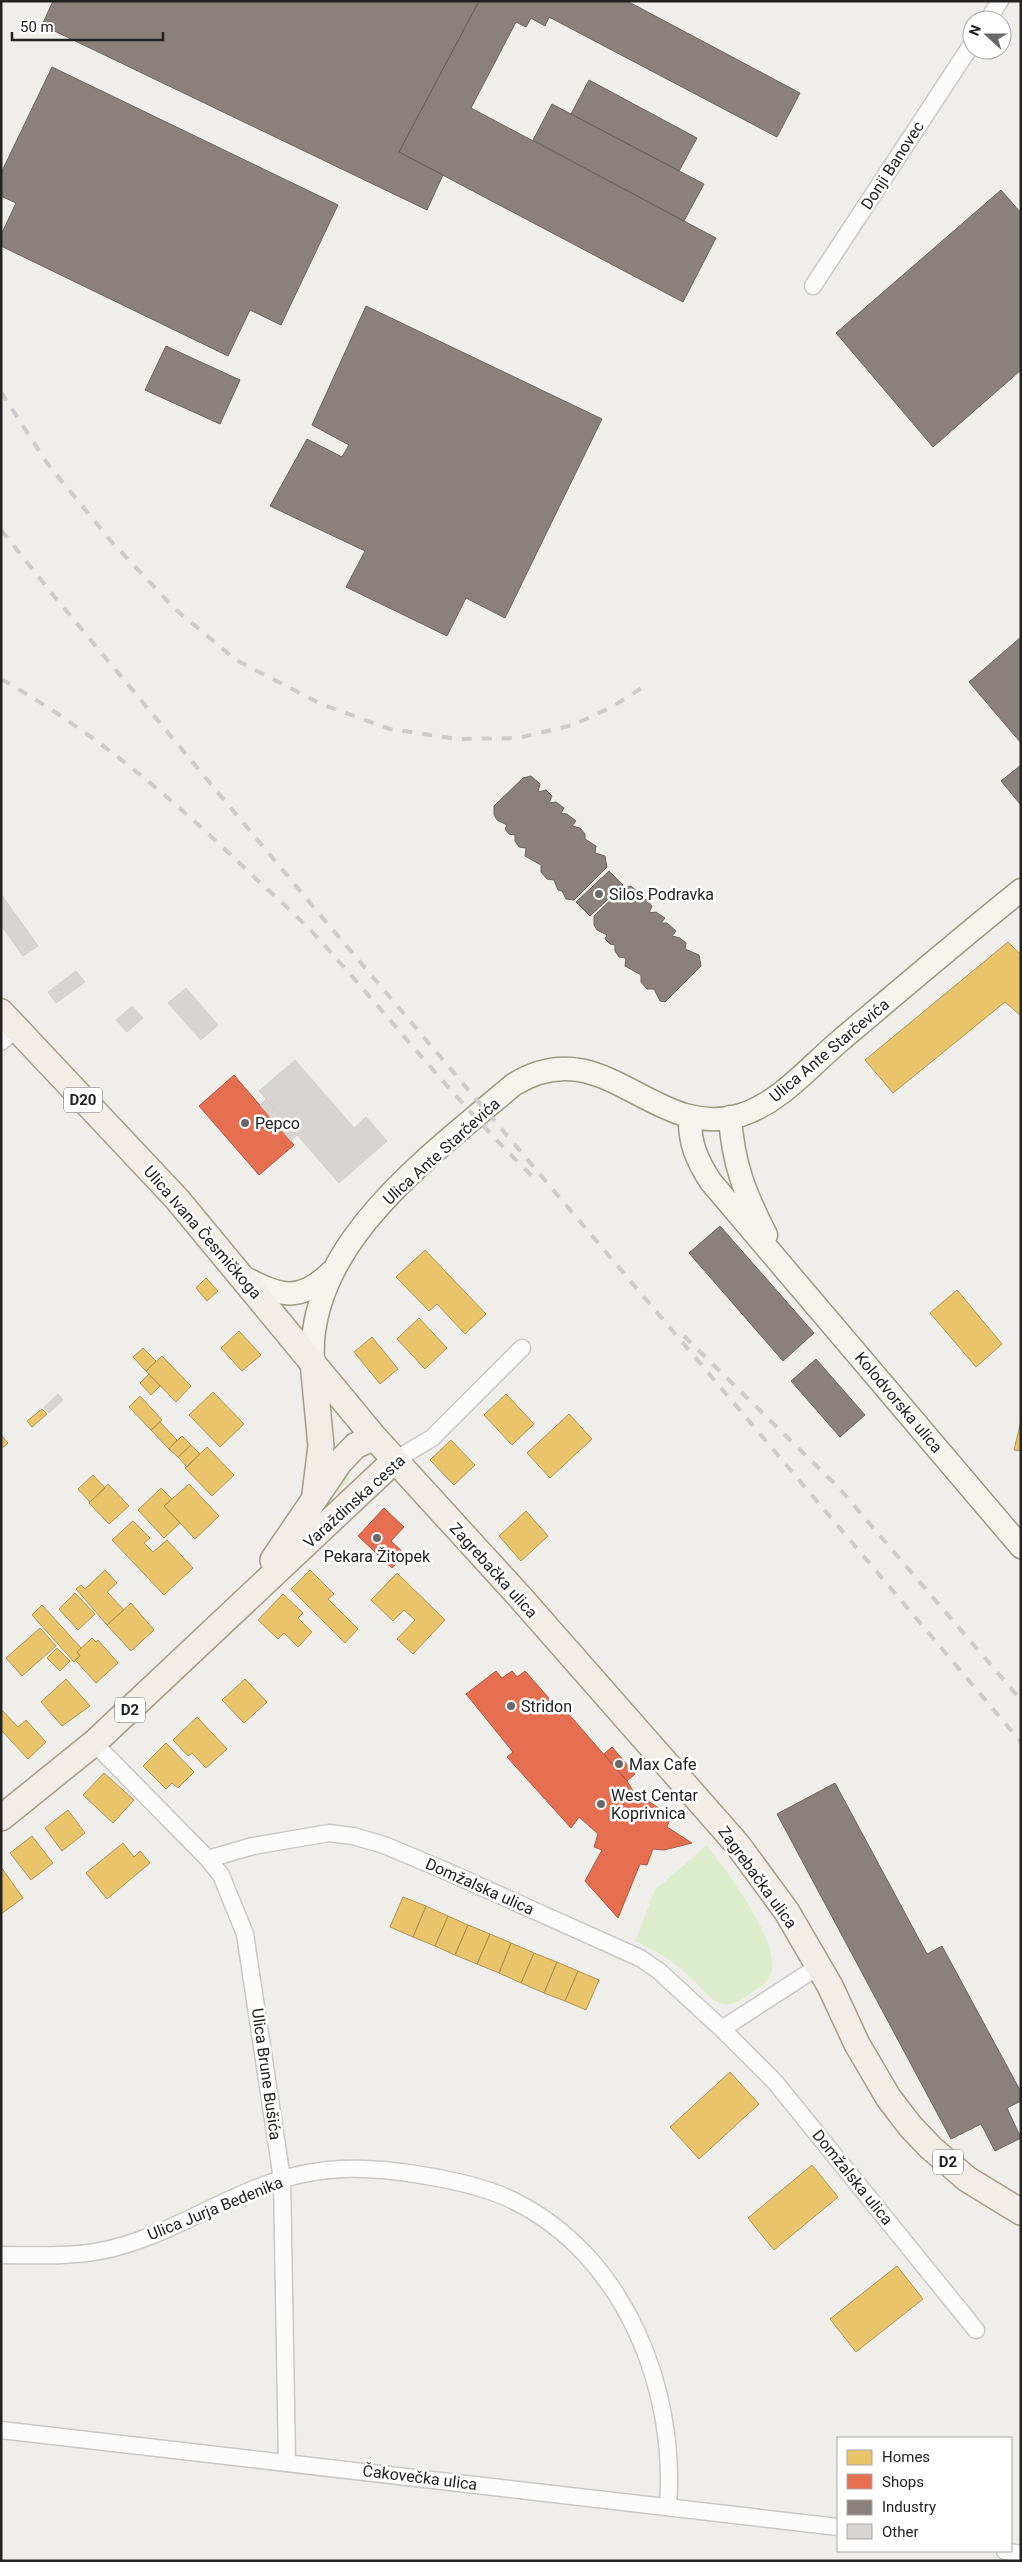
<svg xmlns="http://www.w3.org/2000/svg" width="1022" height="2562" font-family="Roboto,sans-serif">
  <style>
    .grass { fill: #ddeccb }
    .homes { fill: #e9c46a; stroke: #ad9354 }
    .shops { fill: #e76f51; stroke: #ac5843 }
    .industry { fill: #8a817c; stroke: #6b6461 }
    .building { fill: #d7d4d2; stroke: #d3d0cc }
    .lines { fill: none; stroke-linecap: round; stroke-linejoin: round }
    .minor-casing { stroke: #c9c8c7; stroke-width: 19 }
    .secondary-casing { stroke: #999a82; stroke-width: 25 }
    .primary-casing { stroke: #a79c86; stroke-width: 28 }
    .minor { stroke: #fdfcfc; stroke-width: 16 }
    .secondary { stroke: #f4f4ed; stroke-width: 22 }
    .primary { stroke: #f3ede7; stroke-width: 25 }
    .rail { stroke: #ccc; stroke-width: 4; stroke-dasharray: 10 10; stroke-linecap: butt }
    .poi-dot { fill: #6a6968; stroke: #fff; stroke-width: 2 }
    .labels { text-anchor: middle; stroke-width: 5; stroke-linejoin: round; paint-order: stroke }
    .shield { fill: #fff; stroke: #646464; stroke-width: 1 }
    .shield-label { font-size: 15px; font-weight: bold; fill: #222 }
    .street-label { font-size: 16px; fill: #222; stroke: #fff }
    .poi-label { font-size: 16px; fill: #222; stroke: #fff; text-anchor: start }
  </style>
  <rect width="100%" height="100%" fill="#f0eeeb"/>
  <path class="grass" d="M342,1473L350,1479L321,1509Z
    M707,1845C727,1873 775,1933 772,1968C771,1979 763,1985 754,1991C744,1998 733,2008 720,2003C708,1999 698,1984 689,1976C673,1961 655,1950 635,1941L655,1890Z"/>
  <path class="homes" d="M1008,942L1021,955V1016L1005,1002L893,1093L865,1060Z
    M425,1250L486,1314L465,1334L437,1304L429,1311L396,1277Z
    M206,1278L218,1291L207,1301L196,1288Z
    M957,1290L1002,1344L976,1367L930,1313Z
    M419,1318L447,1348L425,1369L397,1339Z
    M239,1331L261,1355L242,1371L221,1348Z
    M372,1337L398,1369L380,1384L354,1352Z
    M143,1348L156,1361L146,1371L133,1357Z
    M162,1356L191,1386L176,1402L146,1371Z
    M149,1374L160,1386L151,1395L140,1383Z
    M213,1392L244,1424L220,1447L189,1415Z
    M506,1394L534,1424L512,1445L484,1415Z
    M140,1396L162,1420L151,1430L129,1407Z
    M42,1409L47,1414L32,1427L27,1421Z
    M569,1414L592,1439L550,1478L527,1453Z
    M1021,1421V1451L1014,1450Z
    M160,1422L177,1440L169,1449L151,1430Z
    M1,1435L8,1443L1,1449Z
    M182,1436L191,1445L178,1457L169,1449Z
    M451,1440L475,1465L454,1485L430,1460Z
    M191,1445L200,1454L187,1467L178,1457Z
    M207,1447L234,1475L212,1496L185,1468Z
    M93,1475L105,1488L90,1502L78,1489Z
    M108,1484L129,1506L109,1524L89,1503Z
    M189,1484L219,1516L195,1539L164,1506Z
    M161,1488L172,1499L164,1506L180,1523L164,1538L138,1510Z
    M526,1511L548,1536L521,1561L499,1536Z
    M133,1521L150,1538L144,1543L153,1552L167,1540L193,1568L164,1595L112,1540Z
    M105,1570L117,1583L107,1592L124,1610L107,1625L76,1589L81,1585L85,1589Z
    M310,1570L334,1594L328,1599L358,1629L345,1643L291,1589Z
    M397,1573L445,1620L413,1654L397,1639L415,1620L404,1610L393,1621L371,1600Z
    M75,1593L95,1614L78,1630L59,1609Z
    M283,1594L303,1613L298,1618L312,1632L298,1647L284,1633L278,1639L258,1620Z
    M131,1603L154,1630L131,1651L107,1625Z
    M42,1605L81,1648L77,1652L80,1656L74,1662L32,1615Z
    M40,1628L56,1646L22,1676L6,1658Z
    M92,1638L96,1642L98,1640L118,1663L96,1683L75,1660L80,1656L77,1652Z
    M57,1648L70,1661L60,1671L47,1658Z
    M66,1679L90,1706L62,1726L41,1702Z
    M245,1679L267,1702L244,1723L222,1700Z
    M1,1709L18,1727L26,1720L46,1742L28,1759L1,1730Z
    M197,1717L227,1749L206,1768L192,1753L188,1756L173,1740Z
    M166,1743L194,1772L178,1788L172,1783L166,1789L143,1766Z
    M104,1773L134,1800L113,1823L83,1795Z
    M68,1810L85,1833L62,1851L45,1828Z
    M32,1836L53,1863L31,1880L10,1853Z
    M123,1843L134,1857L140,1851L150,1863L107,1899L86,1873Z
    M1,1867L23,1898L1,1914Z
    M403,1897L426,1906L413,1937L390,1927Z
    M426,1906L448,1916L435,1946L413,1937Z
    M448,1916L468,1925L455,1955L435,1946Z
    M468,1925L490,1934L477,1964L455,1955Z
    M490,1934L511,1943L499,1973L477,1964Z
    M511,1943L534,1953L521,1983L499,1973Z
    M534,1953L557,1962L544,1993L521,1983Z
    M557,1962L578,1971L565,2001L544,1993Z
    M578,1971L599,1980L586,2010L565,2001Z
    M730,2072L759,2104L699,2159L670,2127Z
    M812,2165L838,2197L774,2250L748,2218Z
    M897,2266L923,2299L856,2352L830,2319Z"/>
  <path class="shops" d="M234,1075L294,1145L259,1175L199,1106Z
    M384,1508L404,1527L391,1541L405,1554L392,1568L358,1536Z
    M496,1671L502,1678L512,1671L517,1677L525,1671L562,1713L566,1711L627,1781L633,1791L671,1816L667,1827L692,1843L664,1850L653,1849L647,1865L640,1864L618,1918L585,1881L602,1850L594,1847L598,1834L579,1817L571,1828L507,1757L513,1752L466,1694Z
    M612,1747L635,1774L627,1781L604,1754Z"/>
  <path class="industry" d="M53,1H479L399,152L443,175L427,210L42,25Z
    M479,1H627L800,93L777,137L549,17L545,26L531,18L526,27L516,22L471,108L716,238L683,302L399,152Z
    M52,67L338,205L281,325L250,310L228,356L1,246V235L16,203L1,196V173Z
    M589,80L697,138L679,171L571,114Z
    M552,104L704,184L684,221L533,140Z
    M1001,190L1021,213V370L933,447L836,333Z
    M366,306L602,419L505,618L466,598L447,636L346,587L365,551L270,506L307,439L342,457L349,445L312,425Z
    M166,346L240,380L220,424L145,390Z
    M1021,637V743L969,682Z
    M1021,765V804H1020L1001,781Z
    M531,776L540,784L538,792L546,790L552,796L549,803L556,802L564,808L561,813L567,814L576,821L572,826L580,828L585,834V839L596,846L595,853L605,856L607,867L574,900L566,899L562,891L558,890L554,880L547,879L541,872V865L525,856L526,848L519,847L515,841V835L509,834L505,829L507,825L497,820L494,815V806L523,778Z
    M609,871L623,885L590,916L576,902Z
    M631,886L640,894L638,901L646,899L652,906L649,913L656,912L665,918L661,923H667L676,931L672,936L680,938L686,943L685,949L699,955L701,966L665,1002L660,1001L654,989H647L641,982V975L625,966L626,958L619,957L615,951V945L610,944L605,939L607,935L597,930L594,925V916L623,888Z
    M720,1226L814,1333L783,1361L689,1253Z
    M816,1359L865,1415L840,1437L791,1381Z
    M835,1783L927,1954L942,1946L1021,2092V2101L1007,2108L1021,2138L995,2151L981,2124L951,2139L777,1814Z"/>
  <path class="building" d="M1,894L38,946L23,956L1,925Z
    M76,971L85,982L56,1003L48,992Z
    M186,988L218,1025L201,1040L168,1003Z
    M132,1006L143,1018L127,1032L116,1020Z
    M295,1060L354,1128L366,1117L387,1141L339,1183L259,1091Z
    M266,1099L297,1135L291,1141L260,1105Z
    M58,1394L63,1400L49,1413L44,1407Z"/>
  <g class="lines">
    <defs>
      <path id="minor" d="M988,20L1000,1
        M813,286L972,44
        M1,1042L16,1029
        M395,1460L432,1438L522,1348
        M94,1743L208,1859L221,1875L245,1934L282,2179L287,2462
        M208,1859L253,1846L329,1833L353,1836L384,1845L446,1871L640,1958L659,1971L722,2029L775,2082L976,2330
        M722,2029L819,1966
        M1,2255C34,2255 68,2257 100,2251C175,2237 238,2183 314,2172C349,2166 386,2169 421,2175C453,2180 487,2187 516,2202C625,2257 677,2389 668,2506
        M1,2430L838,2527
        M1005,2551L1021,2554"/>
      <path id="secondary" d="M690,1117C689,1142 697,1161 711,1182L1021,1547
        M730,1117C733,1164 745,1194 766,1235
        M243,1277C278,1295 299,1304 330,1273
        M313,1362C305,1244 433,1154 513,1085C604,1028 653,1142 741,1115C781,1102 810,1066 841,1040C900,990 960,939 1021,890"/>
      <path id="primary" d="M1,1012L177,1199L374,1437L520,1597L737,1844L787,1912L830,1986L857,2044L888,2097L910,2126L931,2148L967,2179L1021,2212
        M313,1362L321,1446L315,1494
        M273,1560L339,1463L355,1446L374,1437
        M1,1818L94,1743L395,1460"/>
    </defs>
    <use href="#minor" class="minor-casing"/>
    <use href="#secondary" class="secondary-casing"/>
    <use href="#primary" class="primary-casing"/>
    <use href="#minor" class="minor"/>
    <use href="#secondary" class="secondary"/>
    <use href="#primary" class="primary"/>
    <path class="rail" d="M1,392L47,463L110,540L175,609L236,660L321,704L390,729L457,739L518,738L573,725L612,707L643,687
      M1,530L54,596L316,910L1021,1742
      M1,679C98,734 173,799 253,876C278,899 304,922 326,947C396,1025 461,1107 536,1180
      M684,1336L839,1488L1021,1700"/>
  </g>
  <g class="poi-dot">
    <circle cx="599" cy="894" r="5"/>
    <circle cx="245" cy="1123" r="5"/>
    <circle cx="377" cy="1538" r="5"/>
    <circle cx="511" cy="1706" r="5"/>
    <circle cx="619" cy="1764" r="5"/>
    <circle cx="601" cy="1804" r="5"/>
  </g>
  <g class="labels">
    <g class="shield">
      <rect x="64" y="1087.5" width="38" height="25" rx="4"/>
      <rect x="115" y="1697.5" width="30" height="25" rx="4"/>
      <rect x="933" y="2149.5" width="30" height="25" rx="4"/>
    </g>
    <g class="shield-label">
      <text x="83" y="1105">D20</text>
      <text x="130" y="1715">D2</text>
      <text x="948" y="2167">D2</text>
    </g>
    <g class="street-label">
      <text transform="translate(892 165) rotate(-57)" y="6">Donji Banovec</text>
      <text transform="translate(829 1050) rotate(-40)" y="6">Ulica Ante Starčevića</text>
      <text transform="translate(441 1151) rotate(-42)" y="6">Ulica Ante Starčevića</text>
      <text transform="translate(203 1232) rotate(49)" y="6">Ulica Ivana Česmičkoga</text>
      <text transform="translate(899 1402) rotate(50)" y="6">Kolodvorska ulica</text>
      <text transform="translate(354 1501) rotate(-42)" y="6">Varaždinska cesta</text>
      <text transform="translate(494 1570) rotate(48)" y="6">Zagrebačka ulica</text>
      <text transform="translate(758 1877) rotate(54)" y="6">Zagrebačka ulica</text>
      <text transform="translate(480 1886) rotate(24)" y="6">Domžalska ulica</text>
      <text transform="translate(267 2074) rotate(82)" y="6">Ulica Brune Bušića</text>
      <text transform="translate(853 2177) rotate(51)" y="6">Domžalska ulica</text>
      <text transform="translate(215 2208) rotate(-22)" y="6">Ulica Jurja Bedenika</text>
      <text transform="translate(420 2477) rotate(7)" y="6">Čakovečka ulica</text>
    </g>
    <g class="poi-label">
      <text x="609" y="900">Silos Podravka</text>
      <text x="255" y="1129">Pepco</text>
      <text x="377" y="1562" text-anchor="middle">Pekara Žitopek</text>
      <text x="521" y="1712">Stridon</text>
      <text x="629" y="1770">Max Cafe</text>
      <text x="611" y="1801">West Centar<tspan x="611" dy="18">Koprivnica</tspan></text>
    </g>
  </g>
  <rect width="1022" height="2562" fill="none" stroke="#222222" stroke-width="5"/>
  <rect x="837" y="2437" width="175" height="115" fill="#ffffff" stroke="#a7a7a7"/>
  <rect x="847" y="2450" width="25" height="15" fill="#e9c46a" stroke="#a7a7a7"/>
  <text x="882" y="2462" font-size="15" fill="#222222">Homes</text>
  <rect x="847" y="2474" width="25" height="15" fill="#e76f51" stroke="#a7a7a7"/>
  <text x="882" y="2487" font-size="15" fill="#222222">Shops</text>
  <rect x="847" y="2500" width="25" height="15" fill="#8a817c" stroke="#a7a7a7"/>
  <text x="882" y="2512" font-size="15" fill="#222222">Industry</text>
  <rect x="847" y="2524" width="25" height="15" fill="#d7d4d2" stroke="#a7a7a7"/>
  <text x="882" y="2537" font-size="15" fill="#222222">Other</text>
  <g transform="translate(987 35) rotate(291)"><circle r="24" fill="#ffffff" stroke="#a7a7a7"/>
  <path d="M0-4L9 19L0 12L-9 19Z" fill="#6a6968"/>
  <text y="-8" font-size="14" font-weight="bold" text-anchor="middle" fill="#222222">N</text>
  </g>
  <path d="M12 32v8h151v-8" fill="none" stroke="#222222" stroke-width="2.5"/>
  <text x="20" y="32" font-size="15" fill="#222222" stroke="#ffffff" stroke-width="4" paint-order="stroke">50 m</text>
</svg>
